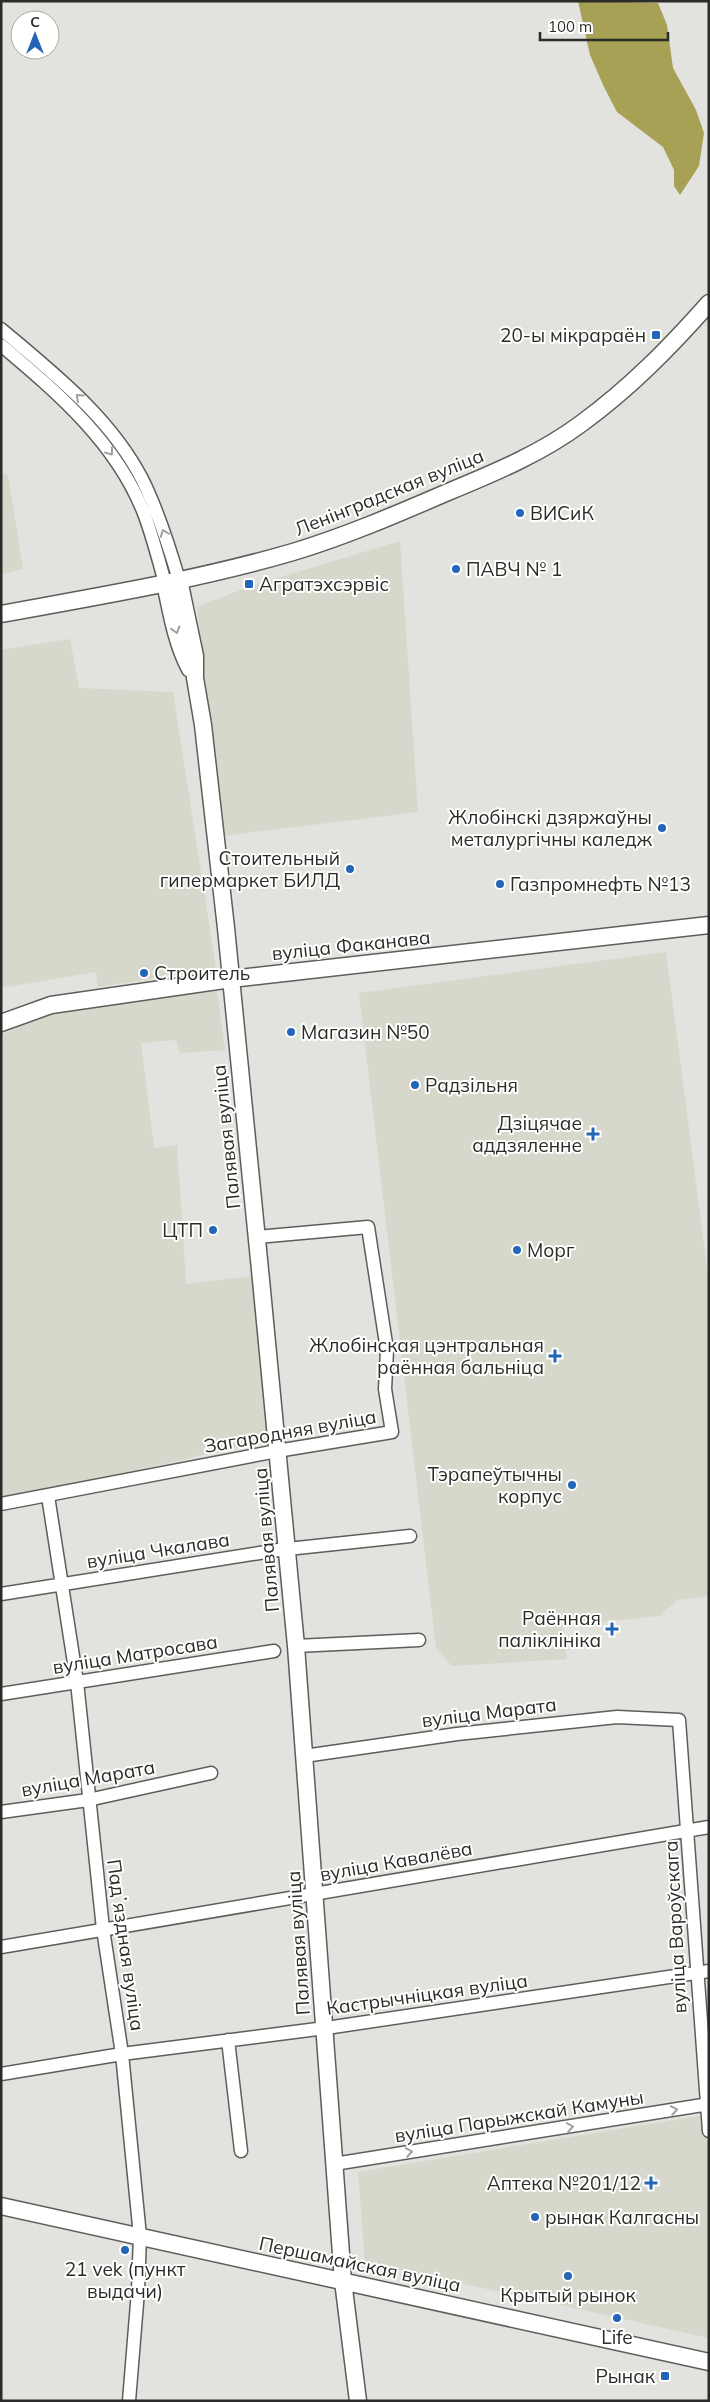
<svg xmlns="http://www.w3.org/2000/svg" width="710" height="2402" font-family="Mulish,sans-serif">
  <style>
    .built { fill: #d7d7cc }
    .water { fill: #a6a154 }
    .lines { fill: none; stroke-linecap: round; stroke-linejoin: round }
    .minor-casing { stroke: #5d5d5a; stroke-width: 15 }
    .major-casing { stroke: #5d5d5a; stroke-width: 19 }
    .minor { stroke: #fff; stroke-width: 12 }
    .major { stroke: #fff; stroke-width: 16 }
    .oneway { stroke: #a0a09f }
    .poi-dot { fill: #2365b6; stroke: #fffffe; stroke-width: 2 }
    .labels { text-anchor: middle; stroke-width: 4; stroke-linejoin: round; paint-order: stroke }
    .poi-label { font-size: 19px; fill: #2b2b29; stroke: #fffffe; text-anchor: end }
    .street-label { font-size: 19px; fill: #2b2b29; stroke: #fffffe }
  </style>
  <rect width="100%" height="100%" fill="#e2e2de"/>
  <path class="built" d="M1,471L8,476L23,569L1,574Z
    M400,541L418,812L222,836L197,607L251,586Z
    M70,639L79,688L173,692L216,969L98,987L96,972L1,988V650Z
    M666,952L709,1283V1596L677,1600L659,1616L563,1626L567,1659L452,1666L436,1648L359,993Z
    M217,991L225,1050L180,1053L176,1040L141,1043L154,1148L177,1145L186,1284L252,1276L268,1440L46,1491L1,1498V1035L59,1009Z
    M704,2115L709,2157V2338L365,2262L358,2172Z"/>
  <path class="water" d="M578,1L658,3L667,25L673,68L696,110L704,133L699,166L680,195L674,186V170L663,147L617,112L604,87L590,55Z"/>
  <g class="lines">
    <defs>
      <path id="minor" d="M1,329C53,373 110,417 142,479C158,511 169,546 179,580
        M1,345C59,394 118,444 145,516C153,538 159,561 165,583
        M48,1496L77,1682L103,1929L122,2054L140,2236L138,2291L129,2401
        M1,1504L277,1451L392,1432L385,1389L387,1350L368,1227L257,1237
        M1,1594L278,1550L410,1536
        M296,1646L419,1640
        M1,1694L274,1651
        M304,1756L457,1734L617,1717L679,1720L709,2131
        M1,1812L88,1800L211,1773
        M1,1947L709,1827
        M228,2040L241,2151
        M1,2074L122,2054L333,2027L709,1971
        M334,2164L709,2104"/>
      <path id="major" d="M179,580L195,656V678L203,725L226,928L261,1280L296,1646L343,2281L358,2401
        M165,583C171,611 176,643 190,669
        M1,614C99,596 197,580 293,552C346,536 397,514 448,492C494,473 542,453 582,423C631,387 669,348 709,303
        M1,1023L51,1005L231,979L709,925
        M1,2206L709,2362"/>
    </defs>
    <use href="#minor" class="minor-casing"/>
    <use href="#major" class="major-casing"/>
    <use href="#minor" class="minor"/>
    <use href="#major" class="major"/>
  </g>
  <defs><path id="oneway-chevron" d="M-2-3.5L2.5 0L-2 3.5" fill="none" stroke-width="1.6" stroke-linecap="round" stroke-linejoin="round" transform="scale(1.25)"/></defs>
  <g class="oneway">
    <use href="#oneway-chevron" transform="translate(79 397) rotate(-138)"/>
    <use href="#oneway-chevron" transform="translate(110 452) rotate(53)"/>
    <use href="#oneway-chevron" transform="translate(164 533) rotate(-111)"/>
    <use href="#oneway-chevron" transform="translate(176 630) rotate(73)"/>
    <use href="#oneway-chevron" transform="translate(674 2110) rotate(-10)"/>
    <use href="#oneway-chevron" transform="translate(570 2127) rotate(-9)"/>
    <use href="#oneway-chevron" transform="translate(409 2152) rotate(-9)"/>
  </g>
  <g class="poi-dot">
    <rect x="651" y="330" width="10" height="10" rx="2.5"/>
    <circle cx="520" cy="513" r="5"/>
    <circle cx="456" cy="569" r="5"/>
    <rect x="244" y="579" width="10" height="10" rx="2.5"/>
    <circle cx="662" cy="828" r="5"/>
    <circle cx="350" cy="869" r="5"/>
    <circle cx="500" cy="884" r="5"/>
    <circle cx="144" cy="973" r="5"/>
    <circle cx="291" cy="1032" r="5"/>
    <circle cx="415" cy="1085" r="5"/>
    <path d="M590.5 1126.5h5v5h5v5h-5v5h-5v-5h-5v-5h5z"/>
    <circle cx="213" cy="1230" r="5"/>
    <circle cx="517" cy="1250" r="5"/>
    <path d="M552.5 1348.5h5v5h5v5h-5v5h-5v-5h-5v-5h5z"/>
    <circle cx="572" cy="1485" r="5"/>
    <path d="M609.5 1621.5h5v5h5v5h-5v5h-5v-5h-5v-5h5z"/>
    <path d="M648.5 2175.5h5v5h5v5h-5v5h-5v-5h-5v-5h5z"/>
    <circle cx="535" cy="2217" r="5"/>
    <circle cx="125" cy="2250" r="5"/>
    <circle cx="568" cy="2276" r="5"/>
    <circle cx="617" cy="2318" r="5"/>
    <rect x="660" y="2371" width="10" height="10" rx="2.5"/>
  </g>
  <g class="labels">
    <g class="poi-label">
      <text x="646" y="342">20-ы мікрараён</text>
      <text x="530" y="520" text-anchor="start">ВИСиК</text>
      <text x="466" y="576" text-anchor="start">ПАВЧ № 1</text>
      <text x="259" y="591" text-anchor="start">Агратэхсэрвіс</text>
      <text x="652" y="824">Жлобінскі дзяржаўны<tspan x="652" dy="22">металургічны каледж</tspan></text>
      <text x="340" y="865">Стоительный<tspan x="340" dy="22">гипермаркет БИЛД</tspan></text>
      <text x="510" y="891" text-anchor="start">Газпромнефть №13</text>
      <text x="154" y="980" text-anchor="start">Строитель</text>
      <text x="301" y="1039" text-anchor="start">Магазин №50</text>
      <text x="425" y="1092" text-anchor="start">Радзільня</text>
      <text x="582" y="1130">Дзіцячае<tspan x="582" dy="22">аддзяленне</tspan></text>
      <text x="203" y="1237">ЦТП</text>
      <text x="527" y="1257" text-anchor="start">Морг</text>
      <text x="544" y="1352">Жлобінская цэнтральная<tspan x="544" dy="22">раённая бальніца</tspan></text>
      <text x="562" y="1481">Тэрапеўтычны<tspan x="562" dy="22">корпус</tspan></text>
      <text x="601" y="1625">Раённая<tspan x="601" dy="22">паліклініка</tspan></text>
      <text x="641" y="2190">Аптека №201/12</text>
      <text x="545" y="2224" text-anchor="start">рынак Калгасны</text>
      <text x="125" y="2276" text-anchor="middle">21 vek (пункт<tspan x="125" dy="22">выдачи)</tspan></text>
      <text x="568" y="2302" text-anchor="middle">Крытый рынок</text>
      <text x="617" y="2344" text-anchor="middle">Life</text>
      <text x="655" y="2383">Рынак</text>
    </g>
    <g class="street-label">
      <text transform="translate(389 492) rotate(-22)" y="7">Ленінградская вуліца</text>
      <text transform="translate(351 945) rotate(-6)" y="7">вуліца Факанава</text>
      <text transform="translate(226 1137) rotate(-96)" y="7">Палявая вуліца</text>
      <text transform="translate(290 1431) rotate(-10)" y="7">Загародняя вуліца</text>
      <text transform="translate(266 1540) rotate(-95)" y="7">Палявая вуліца</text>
      <text transform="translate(158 1550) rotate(-9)" y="7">вуліца Чкалава</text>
      <text transform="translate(135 1654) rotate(-9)" y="7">вуліца Матросава</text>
      <text transform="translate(489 1712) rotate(-7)" y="7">вуліца Марата</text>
      <text transform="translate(88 1778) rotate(-10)" y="7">вуліца Марата</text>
      <text transform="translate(396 1861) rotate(-10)" y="7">вуліца Кавалёва</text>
      <text transform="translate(675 1927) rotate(-93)" y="7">вуліца Вароўскага</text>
      <text transform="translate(298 1943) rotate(-94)" y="7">Палявая вуліца</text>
      <text transform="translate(126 1945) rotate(82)" y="7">Падʼяздная вуліца</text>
      <text transform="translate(427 1994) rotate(-8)" y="7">Кастрычніцкая вуліца</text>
      <text transform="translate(519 2116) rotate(-9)" y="7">вуліца Парыжскай Камуны</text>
      <text transform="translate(360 2264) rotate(12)" y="7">Першамайская вуліца</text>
    </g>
  </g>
  <rect width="710" height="2402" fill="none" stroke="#2b2b29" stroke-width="5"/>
  <g transform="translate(35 35)"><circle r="24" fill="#fffffe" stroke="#aaaaa9"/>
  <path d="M0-4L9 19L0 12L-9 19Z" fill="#2365b6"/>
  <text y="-8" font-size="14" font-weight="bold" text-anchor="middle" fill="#2b2b29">С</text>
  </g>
  <path d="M540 32v8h128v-8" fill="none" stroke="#2b2b29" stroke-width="2.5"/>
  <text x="548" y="32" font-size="15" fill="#2b2b29" stroke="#fffffe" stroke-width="4" paint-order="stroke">100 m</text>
</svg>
